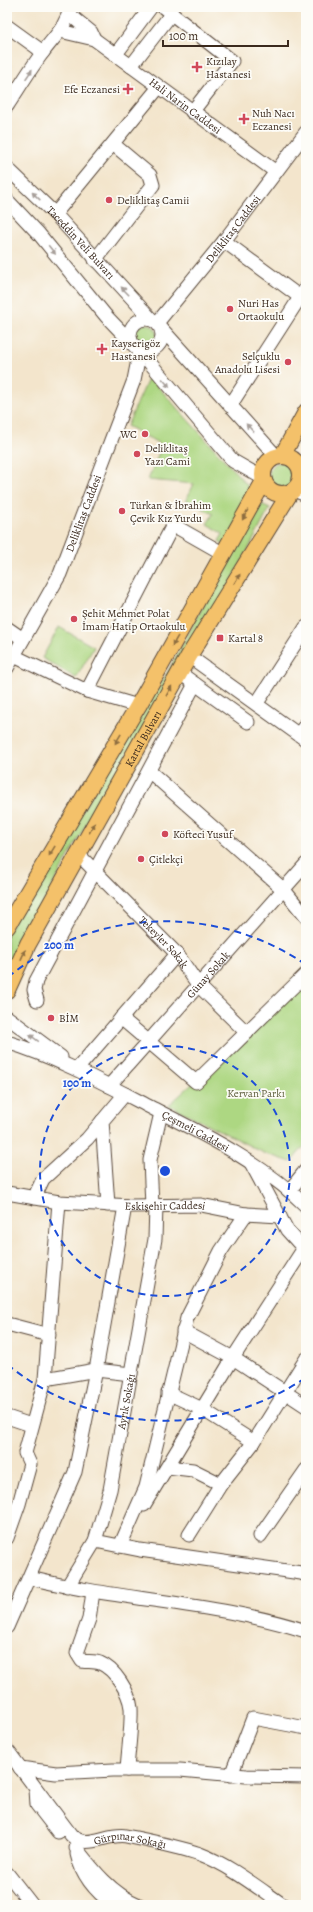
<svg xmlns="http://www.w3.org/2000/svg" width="313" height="1912" font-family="Alegreya,serif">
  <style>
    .green { fill: #add782; stroke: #748050 }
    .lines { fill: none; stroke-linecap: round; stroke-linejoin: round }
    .minor-casing { stroke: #574638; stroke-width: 15 }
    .major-casing { stroke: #574638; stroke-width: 18 }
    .minor { stroke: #fff; stroke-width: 13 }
    .major { stroke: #f4c16a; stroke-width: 16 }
    .oneway { fill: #a79f9a }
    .oneway2 { fill: #8e6e40 }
    .ring { fill: none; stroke: #1d4ed8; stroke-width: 2; stroke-dasharray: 7 5 }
    .poi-dot { fill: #d1495b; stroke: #fdfcf7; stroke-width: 1.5 }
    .labels { text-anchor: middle; stroke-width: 3.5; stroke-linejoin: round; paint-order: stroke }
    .poi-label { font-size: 11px; fill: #3b2a1e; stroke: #fdfcf7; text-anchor: start }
    .street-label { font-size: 11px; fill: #3b2a1e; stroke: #fdfcf7 }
    .park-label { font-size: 11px; fill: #5d5e3c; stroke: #fdfcf7 }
    .centre { fill: #1d4ed8; stroke: #fdfcf7; stroke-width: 2 }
    .ring-label { font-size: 12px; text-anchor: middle; font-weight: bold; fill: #1d4ed8; stroke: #fdfcf7; stroke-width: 3.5; stroke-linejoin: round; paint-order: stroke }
  </style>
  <rect width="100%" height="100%" fill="#fdfcf7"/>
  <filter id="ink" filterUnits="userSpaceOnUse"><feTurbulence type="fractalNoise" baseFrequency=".025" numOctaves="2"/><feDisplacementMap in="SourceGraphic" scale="8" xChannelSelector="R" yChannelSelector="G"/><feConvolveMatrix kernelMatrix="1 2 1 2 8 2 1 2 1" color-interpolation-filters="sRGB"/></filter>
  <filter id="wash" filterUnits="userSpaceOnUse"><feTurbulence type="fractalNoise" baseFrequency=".012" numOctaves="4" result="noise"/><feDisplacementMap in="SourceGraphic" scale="16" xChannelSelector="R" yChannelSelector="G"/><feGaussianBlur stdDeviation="0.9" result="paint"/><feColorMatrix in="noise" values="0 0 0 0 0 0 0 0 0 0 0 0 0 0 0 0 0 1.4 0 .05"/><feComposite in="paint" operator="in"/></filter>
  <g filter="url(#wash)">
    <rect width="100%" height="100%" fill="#f3e5cc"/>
    <path class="green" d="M135 335a11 11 0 1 1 22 0a11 11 0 1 1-22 0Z
      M149,377L248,486L247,499L226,546L219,541L223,534L207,524L213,514L186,500L194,484L148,480L162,445L127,426Z
      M269 475a13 13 0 1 1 26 0a13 13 0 1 1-26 0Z
      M259,503L270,508L229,586L100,799L7,969V933L166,675Z
      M59,627L94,647L76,678L42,658Z
      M306,981V1144L291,1162L264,1153L169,1105Z"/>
  </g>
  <g filter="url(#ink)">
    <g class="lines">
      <defs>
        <g id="minor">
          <path d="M163,7L232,61L192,112"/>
          <path d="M69,14L91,32L94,39"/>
          <path d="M7,26L43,52"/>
          <path id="s1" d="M60,31L94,39L276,172"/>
          <path d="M116,54L151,7"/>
          <path d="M131,66L172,13"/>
          <path d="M7,106C19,88 30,69 43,52C54,37 67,26 70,7"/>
          <path id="s2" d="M7,168L55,214L152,320"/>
          <path d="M7,200L39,234L106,316L130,341"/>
          <path d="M55,214L159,87"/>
          <path d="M224,241L300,297"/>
          <path d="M95,260L153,185L150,175L113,144"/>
          <circle cx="146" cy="335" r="16"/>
          <path id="s3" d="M157,323L224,241L306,132"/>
          <path d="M161,328L277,457"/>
          <path d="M144,351L150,363L233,461L263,478"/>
          <path d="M230,406L306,288"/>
          <path d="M301,475L306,477"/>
          <path d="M294,490L306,495"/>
          <path d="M7,628L23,639"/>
          <path d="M14,656L87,691L138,706"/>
          <path d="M189,656L306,740"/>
          <path id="s4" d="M7,668L60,574L134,380L140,350"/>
          <path d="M180,673L248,722"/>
          <path d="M87,691L173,525L224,554"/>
          <path d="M257,703L306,627"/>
          <path d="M299,734L306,724"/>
          <path d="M149,771L284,890L306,917"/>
          <path id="s5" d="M78,854L177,954L199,986L247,1033"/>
          <path d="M37,1000L34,990L36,981L195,684"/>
          <path d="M7,1017L61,1057"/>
          <path d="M121,1018L196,1082L306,974"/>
          <path id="s6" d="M7,1042C56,1057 102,1082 148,1106C203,1134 261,1162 306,1206"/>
          <path d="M77,1069L177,954"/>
          <path id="s7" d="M109,1086L306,864"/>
          <path d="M102,1121L108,1205"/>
          <path d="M251,1163L287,1230L306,1251"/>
          <path d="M289,1191L306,1170"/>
          <path id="s8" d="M7,1193L59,1202L132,1206L201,1205L246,1214L280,1216"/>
          <path d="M34,1198L43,1179L87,1139L125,1094"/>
          <path d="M152,1206L150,1160L161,1113"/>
          <path d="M7,1324L49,1335"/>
          <path d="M183,1331L233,1358L306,1406"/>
          <path d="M45,1379L96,1370L131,1374"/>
          <path d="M168,1393L202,1409L254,1442"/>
          <path d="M7,1417L31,1425"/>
          <path d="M168,1467L193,1470L221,1484"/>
          <path d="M144,1505L233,1358L304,1248"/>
          <path d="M189,1535L221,1484L254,1442L306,1359"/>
          <path d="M260,1536L306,1470"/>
          <path d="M7,1538L19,1504L30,1464L25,1453L45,1379L59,1202"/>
          <path d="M95,1541L140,1550L301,1573L306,1575"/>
          <path d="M120,1546L146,1487L187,1318L221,1251L246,1214"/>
          <path d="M30,1578C121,1601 216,1602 306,1631"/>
          <path id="s9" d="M67,1587L95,1541L110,1490L155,1239L156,1206"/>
          <path d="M93,1592L89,1619L77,1653L82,1661C88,1662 94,1661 100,1663C115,1669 129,1692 131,1708C132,1726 128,1752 127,1770"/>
          <path d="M7,1627L75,1472L96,1370L125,1206"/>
          <path id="s10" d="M7,1750L71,1835C86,1851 108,1832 126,1836C150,1841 176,1846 200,1854C229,1865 257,1887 283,1905"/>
          <path d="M20,1768L56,1773L113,1770H180L246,1776L306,1777"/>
          <path d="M231,1775L253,1718L306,1728"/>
          <path d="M36,1789L37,1805L58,1832"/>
          <path d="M76,1848C93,1870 112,1894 139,1905"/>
          <path d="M77,1854C82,1876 96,1892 114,1905"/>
          <path d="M7,1873L32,1905"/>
        </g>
        <g id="major">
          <circle cx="282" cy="475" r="19"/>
          <path d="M282,456L306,412"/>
          <path d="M7,927L138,706L264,481"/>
          <path id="s11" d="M7,990L28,944L189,656L290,493"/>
        </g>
      </defs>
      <use href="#minor" class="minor-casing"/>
      <use href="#major" class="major-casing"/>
      <use href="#minor" class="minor"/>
      <use href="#major" class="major"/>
    </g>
    <defs><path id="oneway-solid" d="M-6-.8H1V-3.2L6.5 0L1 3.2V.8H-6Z"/></defs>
    <g class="oneway">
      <use href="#oneway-solid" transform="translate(29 74) rotate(-56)"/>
      <use href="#oneway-solid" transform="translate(36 196) rotate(-136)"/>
      <use href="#oneway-solid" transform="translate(52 250) rotate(51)"/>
      <use href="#oneway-solid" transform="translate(125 291) rotate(-134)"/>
      <use href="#oneway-solid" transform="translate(166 383) rotate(49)"/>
      <use href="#oneway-solid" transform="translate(250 428) rotate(-133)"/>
      <use href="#oneway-solid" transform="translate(34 1038) rotate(-144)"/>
    </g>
    <g class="oneway2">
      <use href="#oneway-solid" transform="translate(245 515) rotate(118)"/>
      <use href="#oneway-solid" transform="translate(237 579) rotate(-58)"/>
      <use href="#oneway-solid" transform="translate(175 641) rotate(120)"/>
      <use href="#oneway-solid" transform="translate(169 691) rotate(-61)"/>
      <use href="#oneway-solid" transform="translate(118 739) rotate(121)"/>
      <use href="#oneway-solid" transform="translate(92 828) rotate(-61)"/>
      <use href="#oneway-solid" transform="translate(52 851) rotate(121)"/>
      <use href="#oneway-solid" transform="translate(23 955) rotate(-66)"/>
    </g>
  </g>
  <g class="ring">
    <circle cx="165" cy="1171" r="125"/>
    <path d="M305 1378A250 250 0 0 1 8 1365M8 977A250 250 0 0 1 305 964"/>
  </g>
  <g class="poi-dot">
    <path d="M195 61h4v4h4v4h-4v4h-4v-4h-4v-4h4z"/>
    <path d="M126 83h4v4h4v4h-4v4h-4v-4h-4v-4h4z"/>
    <path d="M242 113h4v4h4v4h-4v4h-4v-4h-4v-4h4z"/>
    <circle cx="109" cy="200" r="4"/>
    <circle cx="230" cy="309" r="4"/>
    <path d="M100 343h4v4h4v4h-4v4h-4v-4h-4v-4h4z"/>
    <circle cx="288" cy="362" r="4"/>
    <circle cx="145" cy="434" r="4"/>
    <circle cx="137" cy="454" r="4"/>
    <circle cx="122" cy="511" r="4"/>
    <circle cx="74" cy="619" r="4"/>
    <rect x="216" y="634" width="8" height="8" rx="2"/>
    <circle cx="165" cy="834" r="4"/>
    <circle cx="141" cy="859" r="4"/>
    <circle cx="51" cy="1018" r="4"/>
  </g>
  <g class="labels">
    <g class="poi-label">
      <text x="206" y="65">Kızılay<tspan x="206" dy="13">Hastanesi</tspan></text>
      <text x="120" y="93" text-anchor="end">Efe Eczanesi</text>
      <text x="252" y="117">Nuh Nacı<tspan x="252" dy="13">Eczanesi</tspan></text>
      <text x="117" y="204">Deliklitaş Camii</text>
      <text x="238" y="307">Nuri Has<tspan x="238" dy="13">Ortaokulu</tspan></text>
      <text x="111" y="347">Kayserigöz<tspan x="111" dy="13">Hastanesi</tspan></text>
      <text x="280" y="360" text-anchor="end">Selçuklu<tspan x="280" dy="13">Anadolu Lisesi</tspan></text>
      <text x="137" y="438" text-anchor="end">WC</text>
      <text x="145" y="452">Deliklitaş<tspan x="145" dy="13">Yazı Cami</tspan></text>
      <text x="130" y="509">Türkan &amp; İbrahim<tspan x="130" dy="13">Çevik Kız Yurdu</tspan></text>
      <text x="82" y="617">Şehit Mehmet Polat<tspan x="82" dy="13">İmam Hatip Ortaokulu</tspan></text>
      <text x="228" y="642">Kartal 8</text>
      <text x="173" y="838">Köfteci Yusuf</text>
      <text x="149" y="863">Çitlekçi</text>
      <text x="59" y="1022">BİM</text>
    </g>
    <g class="street-label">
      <text dy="4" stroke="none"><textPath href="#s1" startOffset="148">Hali Narin Caddesi</textPath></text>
      <text dy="4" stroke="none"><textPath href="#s3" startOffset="121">Deliklitaş Caddesi</textPath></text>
      <text dy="4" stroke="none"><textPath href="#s2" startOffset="105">Taceddin Veli Bulvarı</textPath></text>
      <text dy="4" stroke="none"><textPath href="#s4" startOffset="173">Deliklitaş Caddesi</textPath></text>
      <text dy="4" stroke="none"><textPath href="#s11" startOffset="286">Kartal Bulvarı</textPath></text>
      <text dy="4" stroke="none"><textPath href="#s5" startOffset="123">Tekeyler Sokak</textPath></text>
      <text dy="4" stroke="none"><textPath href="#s7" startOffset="149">Günay Sokak</textPath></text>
      <text dy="4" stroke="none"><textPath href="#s6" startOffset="209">Çeşmeli Caddesi</textPath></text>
      <text dy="4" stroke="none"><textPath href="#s8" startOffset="159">Eskişehir Caddesi</textPath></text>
      <text dy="4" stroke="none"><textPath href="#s9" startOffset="197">Ayrık Sokağı</textPath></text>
      <text dy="4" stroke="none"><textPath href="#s10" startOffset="168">Gürpınar Sokağı</textPath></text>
    </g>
    <g class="park-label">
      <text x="256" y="1097">Kervan Parkı</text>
    </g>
  </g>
  <circle cx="165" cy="1171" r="6" class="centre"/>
  <g class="ring-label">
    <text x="59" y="949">200 m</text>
    <text x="77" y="1087">100 m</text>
  </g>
  <rect width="313" height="1912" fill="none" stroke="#fdfcf7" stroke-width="24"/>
  <path d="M163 40v6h125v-6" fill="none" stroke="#3b2a1e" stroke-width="2"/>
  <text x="169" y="40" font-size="12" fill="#3b2a1e" stroke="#fdfcf7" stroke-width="3" paint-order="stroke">100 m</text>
</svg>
